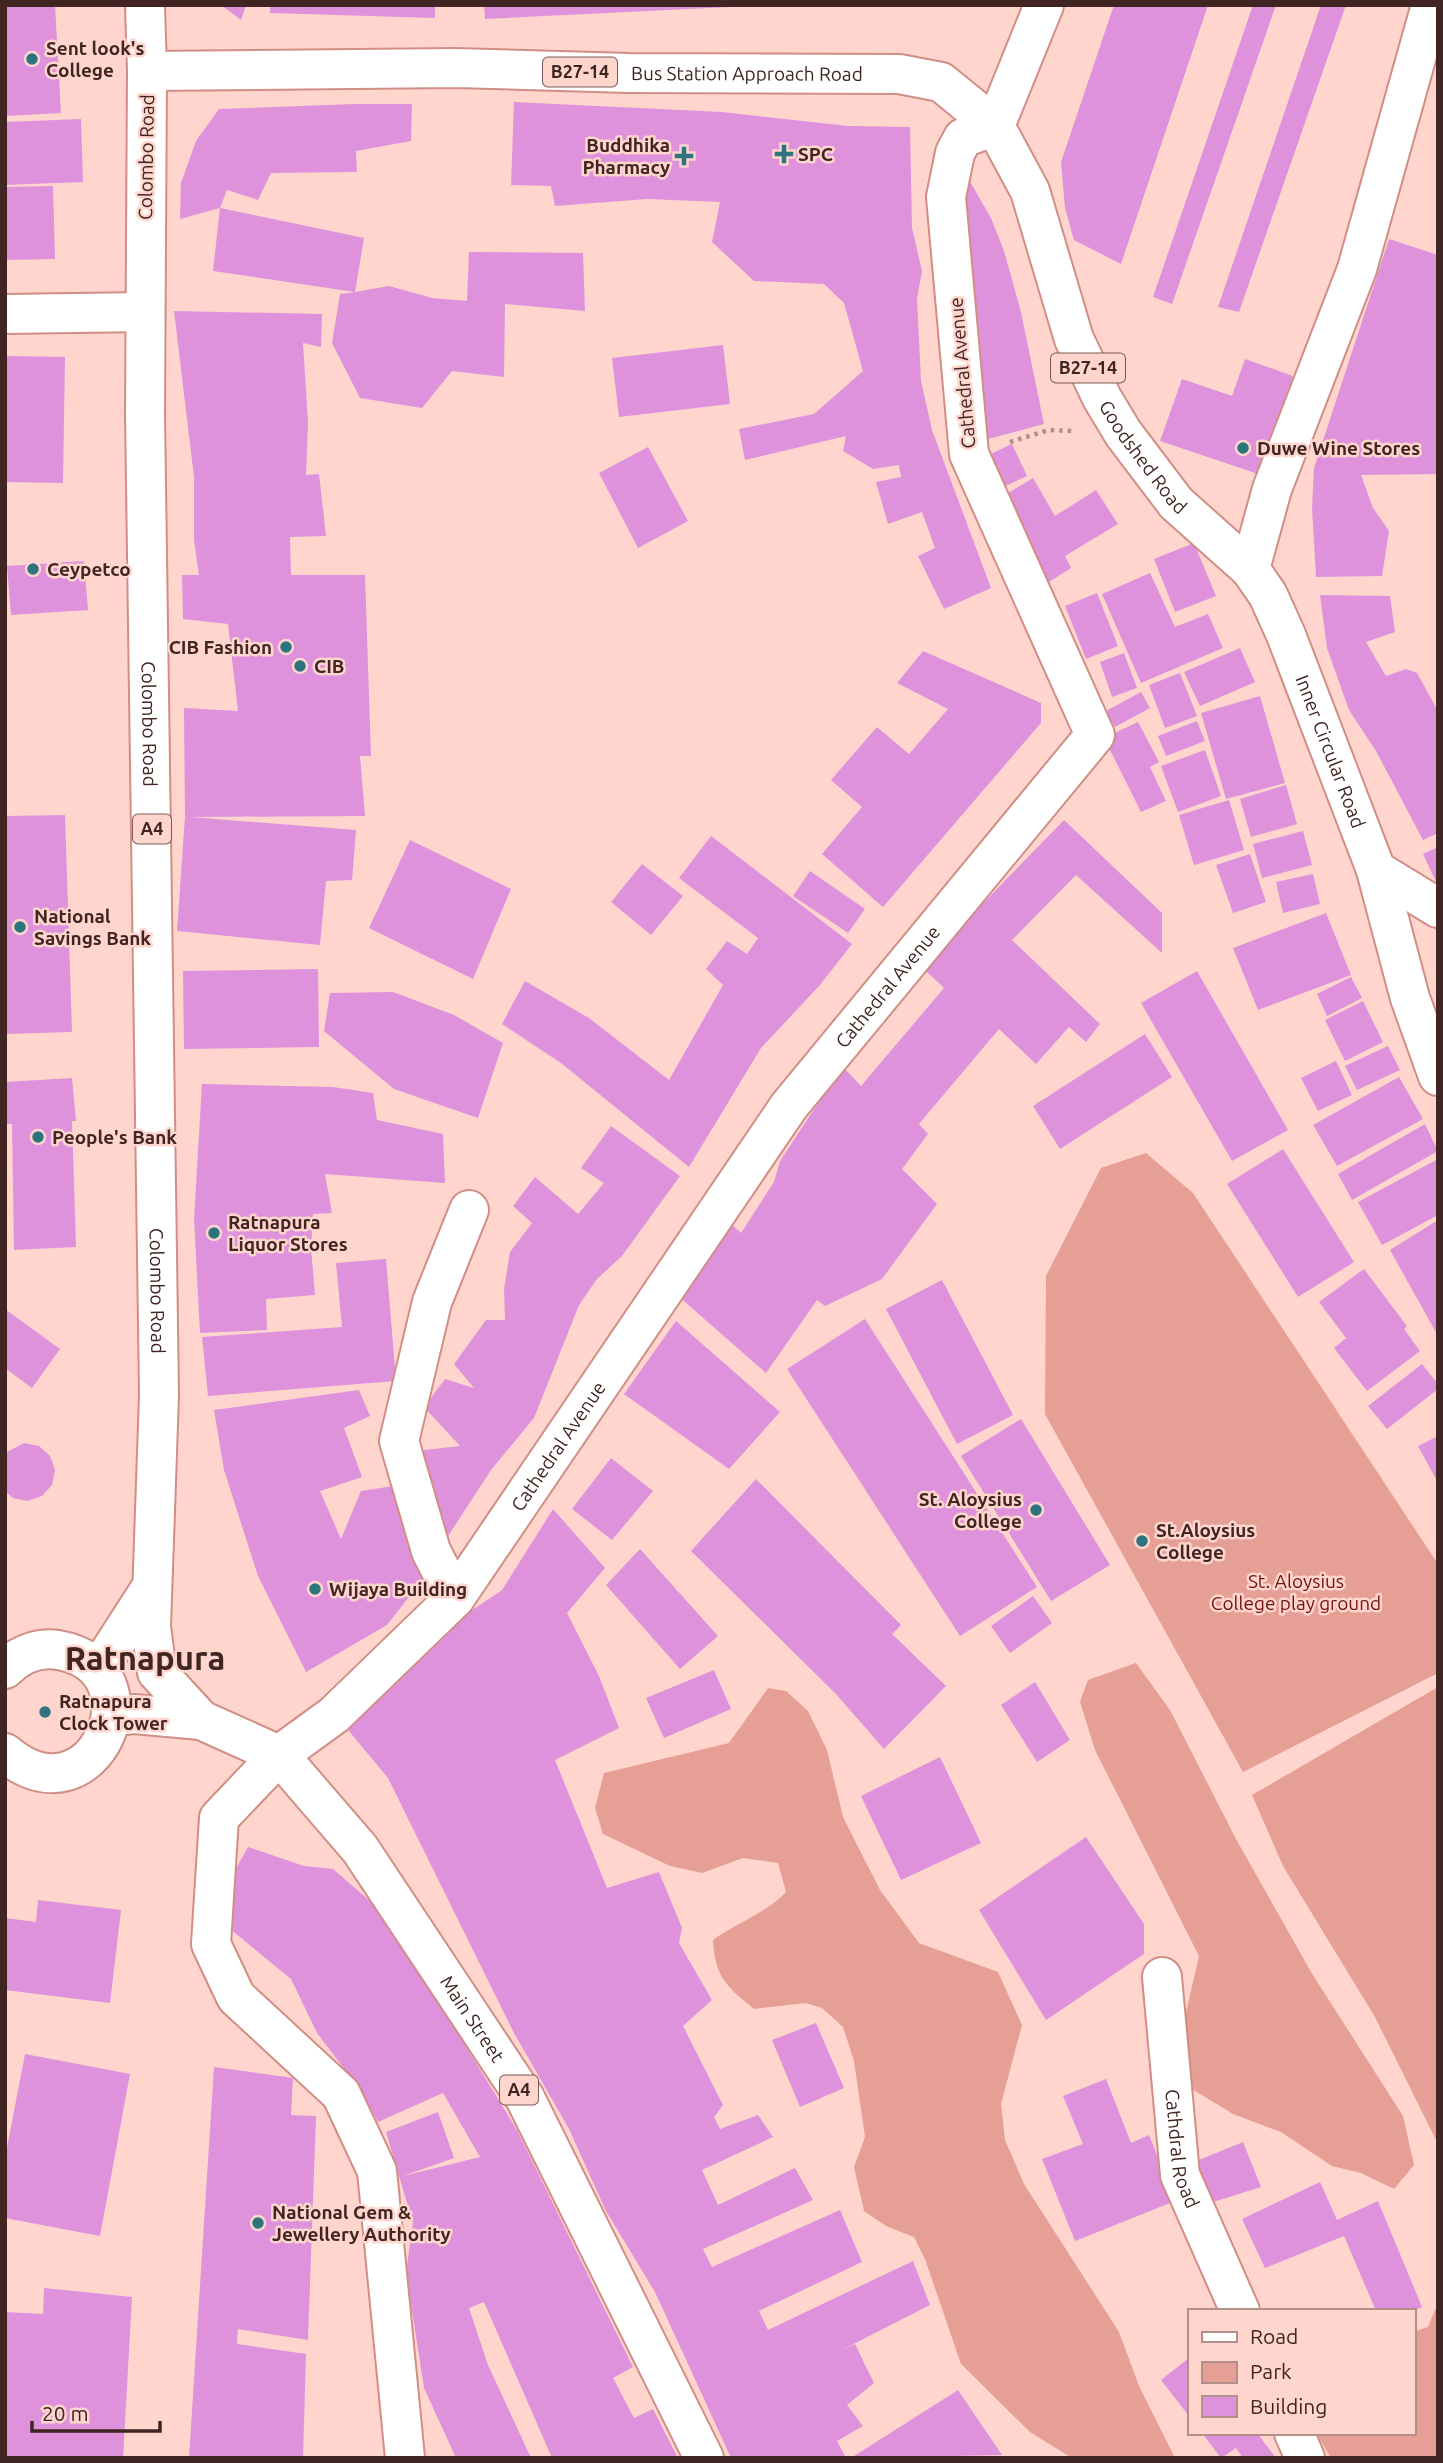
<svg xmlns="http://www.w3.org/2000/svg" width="1443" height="2463" font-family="Ubuntu,sans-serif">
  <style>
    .green { fill: #e59f95 }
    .building { fill: #de92db }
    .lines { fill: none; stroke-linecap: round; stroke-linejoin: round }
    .minor-casing { stroke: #d08e85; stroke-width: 42 }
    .major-casing { stroke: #d08e85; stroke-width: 42 }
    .highway-casing { stroke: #d08e85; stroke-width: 42 }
    .path { stroke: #b38f89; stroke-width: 4.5; stroke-dasharray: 3.5 5; stroke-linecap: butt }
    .minor { stroke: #fff; stroke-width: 38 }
    .major { stroke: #fff; stroke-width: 38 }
    .highway { stroke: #fff; stroke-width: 38 }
    .poi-dot { fill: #2c747e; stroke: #ffd5ce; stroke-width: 2.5 }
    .labels { text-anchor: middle; stroke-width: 5; stroke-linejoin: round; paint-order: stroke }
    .shield { fill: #ffd5ce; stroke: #795a56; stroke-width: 2 }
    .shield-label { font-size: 18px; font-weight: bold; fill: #402522 }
    .poi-label { font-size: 19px; font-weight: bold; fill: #402522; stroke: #ffd5ce; text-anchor: start }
    .street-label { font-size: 19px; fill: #402522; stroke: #ffd5ce }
    .park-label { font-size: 19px; fill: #70120e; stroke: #ffd5ce }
    .town-label { font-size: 33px; font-weight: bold; fill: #402522; stroke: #ffd5ce }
  </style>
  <rect width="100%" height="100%" fill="#ffd5ce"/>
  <path class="green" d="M1146,1153L1193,1193L1438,1564V1673L1243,1772L1045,1414L1046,1276L1101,1168Z
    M1136,1663L1170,1710L1236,1839L1311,1972L1403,2116L1414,2165L1394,2189L1361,2173L1332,2166L1281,2132L1233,2114L1187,2086L1181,2034L1199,1956L1095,1750L1080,1702L1088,1680Z
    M1438,1687V2144L1375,2017L1283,1866L1252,1795Z
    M768,1688L786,1691L808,1711L827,1750L843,1817L880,1890L919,1943L998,1972L1022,2025L1001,2104L1005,2140L1024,2184L1119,2332L1139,2386L1175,2458H1072L1030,2432L961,2364L925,2259L914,2237L886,2226L864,2211L854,2167L865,2137L854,2061L843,2027L822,2008L806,2003L754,2009C726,1986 715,1977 713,1940C736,1923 767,1913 786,1892L778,1863L743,1858L702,1873L670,1866L603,1834L595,1808L604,1773L729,1743Z
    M1438,2303V2458H1331L1316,2433H1413V2332L1428,2327Z"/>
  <path class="building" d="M5,5H55L61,113L5,116Z
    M221,5H246L241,20Z
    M270,5H435V18L270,13Z
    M484,5H730V7L485,19Z
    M1114,5H1208L1121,264L1074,240L1065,208L1061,162Z
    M1253,5H1276L1172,304L1153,297Z
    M1321,5H1346L1239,312L1218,307Z
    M514,102L722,112L848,126L910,127L912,228L922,271L917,299L921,381L932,430L991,588L944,609L918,556L935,548L922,512L888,524L876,482L901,477L899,465L873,469L843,451L846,436L745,460L739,429L814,414L863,371L844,303L824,284L754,281L712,242L720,202L647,199L555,206L551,186L511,185Z
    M354,104H412L411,141L356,151L357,172L271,173L258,200L227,190L220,208L180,219L181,183L196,141L219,109Z
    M81,119L83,182L5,185V122Z
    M965,173L991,218L1004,251L1021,312L1044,424L981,441L967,314Z
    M53,186L55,259L5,260V187Z
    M220,208L364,238L355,292L389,286L432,298L467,301L469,252L583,253L585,311L505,304L504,377L452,371L422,408L360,398L332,343L340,294L355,292L213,271Z
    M1389,239L1438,255V474L1361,475L1373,508L1389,531L1382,576L1316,577L1312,508L1314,468Z
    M174,311L322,314L321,347L303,343L308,423L306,475L319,474L326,536L290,537L291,575H365L371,756H360L365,816L190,817L356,830L352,880L326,881L320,945L177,931L185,817L184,708L238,711L228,624L183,619L182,575H199L194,540V477Z
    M723,345L730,404L619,417L612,358Z
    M5,356L65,357L63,483L5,482Z
    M1245,359L1293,376L1261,475L1160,441L1182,379L1232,396Z
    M1012,444L1027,476L999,489L984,457Z
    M648,447L688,521L638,548L599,473Z
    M1033,478L1055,516L1096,490L1118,524L1065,556L1071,568L1049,582L998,499Z
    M1194,543L1216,596L1175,612L1154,559Z
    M84,561L88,610L11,615L7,566Z
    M1150,573L1175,627L1208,614L1223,648L1141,683L1102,594Z
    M1097,593L1118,646L1086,659L1065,606Z
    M1320,595L1390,596L1395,632L1366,642L1386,676L1406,669L1417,673L1438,711V833L1423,840L1376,751L1349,710L1327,648Z
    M1240,648L1255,682L1200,706L1184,672Z
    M923,651L1041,703V723L883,907L822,854L862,807L831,780L877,727L909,754L948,709L897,683Z
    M1124,653L1137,688L1112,697L1100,662Z
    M1180,673L1197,716L1165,728L1149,685Z
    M1141,692L1150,708L1115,727L1106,711Z
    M1260,696L1285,783L1226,799L1201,713Z
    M1197,721L1205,741L1166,756L1158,736Z
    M1138,722L1159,762L1150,767L1166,801L1141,812L1104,738Z
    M1205,750L1221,796L1178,812L1161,766Z
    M1286,785L1297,824L1251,837L1240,799Z
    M1229,800L1244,850L1194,865L1179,815Z
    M65,815L72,1032L5,1034V816Z
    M1064,820L1162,913V953L1076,875L1012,940L1100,1024L1086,1042L1069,1027L1036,1064L999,1029L919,1124L928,1134L902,1169L937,1204L882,1279L825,1306L817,1300L766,1373L677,1295L730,1223L741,1233L774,1182L780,1161L822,1097L845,1069L861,1086L944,988L926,971L959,928Z
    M1303,831L1312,865L1262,878L1253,844Z
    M711,836L852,944L820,985L761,1048L689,1167L561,1063L502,1024L525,981L589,1018L669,1080L723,985L706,969L727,941L747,954L758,938L679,878Z
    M410,840L511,889L473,979L369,928Z
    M1438,847V886L1423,854Z
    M1250,854L1266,902L1233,913L1216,865Z
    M642,864L683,896L651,935L611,902Z
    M810,871L865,909L848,933L793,896Z
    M1313,874L1320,904L1283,913L1276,882Z
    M1326,913L1351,975L1258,1010L1233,948Z
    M318,969L319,1047L184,1049L183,971Z
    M1197,971L1288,1130L1232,1161L1141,1003Z
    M1351,977L1362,998L1327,1016L1317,994Z
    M393,992L454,1015L503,1043L478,1118L394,1089L324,1031L330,993Z
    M1363,1001L1383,1042L1345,1061L1325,1020Z
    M1145,1034L1172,1077L1060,1149L1033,1106Z
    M1388,1046L1400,1070L1357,1090L1345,1066Z
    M1336,1061L1352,1095L1318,1111L1301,1078Z
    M1399,1077L1423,1119L1337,1166L1313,1125Z
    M72,1078L76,1121H72L76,1247L14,1250L12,1124H5V1082Z
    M202,1084L333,1087L373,1093L377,1120L443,1134L445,1183L325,1174L332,1213L313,1214L311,1248L315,1295L266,1299L267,1330L200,1333L194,1219Z
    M1425,1124L1438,1151L1352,1200L1338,1174Z
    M611,1126L680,1176L622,1256L597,1279L579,1305L534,1418L491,1470L439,1550L416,1451L460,1446L424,1407L445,1379L474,1388L454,1364L486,1320H505L504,1289L510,1252L532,1223L513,1206L535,1177L578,1214L604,1183L581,1168Z
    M1283,1149L1354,1262L1298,1297L1227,1184Z
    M1438,1159V1215L1382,1245L1358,1202Z
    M1438,1220V1336L1390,1250Z
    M386,1259L396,1381L208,1396L202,1337L342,1327L336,1263Z
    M1364,1269L1407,1326L1404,1329L1420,1351L1367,1391L1334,1348L1346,1338L1319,1302Z
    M942,1280L1013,1415L957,1444L886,1309Z
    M5,1309L60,1349L32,1388L5,1368Z
    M865,1319L1037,1587L960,1636L787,1369Z
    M676,1321L780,1412L729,1469L624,1394Z
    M1422,1364L1438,1384V1389L1387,1429L1368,1406Z
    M359,1390L370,1416L344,1428L362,1477L320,1491L341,1539L361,1491L400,1485L426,1575L387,1625L306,1672L258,1576L224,1470L214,1410Z
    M1021,1419L1110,1565L1051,1601L961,1456Z
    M1438,1436V1483L1418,1446Z
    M24,1443L39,1446L50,1456L55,1470L52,1485L42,1496L27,1501L13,1498L5,1491V1453Z
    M611,1458L653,1491L612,1540L572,1509Z
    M756,1479L901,1625L892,1634L946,1686L884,1749L835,1693L691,1551Z
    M553,1509L605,1568L567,1613L599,1676L619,1728L555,1760L607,1888L659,1872L682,1928L679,1943L712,2000L683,2026L723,2105L714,2117L720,2129L758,2115L773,2137L702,2170L718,2205L795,2168L813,2200L703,2249L712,2267L840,2210L862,2262L759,2311L768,2330L913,2261L930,2305L838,2352L855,2344L874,2383L847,2405L863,2426L837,2441L846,2458H731L655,2292L606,2211L569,2129L514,2033L388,1778L344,1725L453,1623L502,1590Z
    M640,1549L718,1636L680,1669L606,1585Z
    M1033,1596L1052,1623L1010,1653L991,1626Z
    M714,1670L731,1709L664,1738L646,1698Z
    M1035,1682L1070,1740L1037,1762L1001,1705Z
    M940,1757L981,1843L901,1880L861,1796Z
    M1086,1837L1144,1924V1954L1046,2020L979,1910Z
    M248,1847L304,1866L333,1869L386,1915L517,2130L633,2367L613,2378L634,2418L653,2409L678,2458H552L484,2302L469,2308L488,2365L531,2458H456L424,2388L406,2272L413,2223L386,2132L438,2112L454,2158L403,2176L480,2157L443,2093L378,2122L361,2091L317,2033L291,1979L224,1924L228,1883Z
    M38,1900L121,1910L110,2003L5,1990V1918L36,1922Z
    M816,2023L844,2088L800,2107L772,2040Z
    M25,2054L130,2074L100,2236L5,2218V2158Z
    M214,2067L293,2078L291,2115L316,2116L308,2340L238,2329L237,2344L306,2354L303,2458H189Z
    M1106,2079L1131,2143L1149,2135L1175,2201L1075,2241L1042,2159L1083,2144L1063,2096Z
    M1243,2142L1261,2187L1210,2203L1194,2162Z
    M1320,2182L1337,2220L1378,2201L1422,2307L1412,2311H1376L1344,2236L1265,2268L1242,2219Z
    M44,2288L132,2297L123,2458H5V2312L43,2314Z
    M1189,2358V2416L1161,2380Z
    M958,2390L1002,2455L851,2458Z
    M1202,2433H1257L1276,2458H1243L1236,2448L1221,2458Z"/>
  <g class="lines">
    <defs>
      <g id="minor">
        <path d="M5,314L145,312"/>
        <path d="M1250,569L1272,489L1357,269L1431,5"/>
        <path d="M1376,870L1438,908"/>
        <path d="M455,1598L431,1551L399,1441L432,1302L469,1210"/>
        <path id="s1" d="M1162,1977L1180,2175L1240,2311"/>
        <path d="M1294,2433L1305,2458"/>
        <path id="s2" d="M405,2458L377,2171L341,2094L236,1997L211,1944L219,1818L279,1755L334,1715L455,1598L789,1106L1095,735L969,454L946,197L955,153L963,138L995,126L1044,5"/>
      </g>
      <g id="major">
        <path id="s3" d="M147,71L455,68L629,73L899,74L941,82L995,126L1030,191L1074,339L1102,398L1123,433L1176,503L1250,569L1268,595L1286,635L1376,870L1410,998L1438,1076"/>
        <path d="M5,1669C19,1655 38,1647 58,1650C164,1668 93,1829 5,1753"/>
        <path d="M98,1670L152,1586"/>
        <path d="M112,1717L134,1714L201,1720"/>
      </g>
      <g id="highway">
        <path id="s4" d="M145,5L147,71L145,414L159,1395L151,1627L157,1672L201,1720L279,1755L360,1849L525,2098L704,2458"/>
      </g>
    </defs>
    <use href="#minor" class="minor-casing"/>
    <use href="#major" class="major-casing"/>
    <use href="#highway" class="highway-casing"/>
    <path class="path" d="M1010,442L1049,430L1073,431"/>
    <use href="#minor" class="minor"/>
    <use href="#major" class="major"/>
    <use href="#highway" class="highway"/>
  </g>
  <g class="poi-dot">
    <circle cx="32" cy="59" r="7"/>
    <path d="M780.5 143.5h7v7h7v7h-7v7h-7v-7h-7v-7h7z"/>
    <path d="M680.5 145.5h7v7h7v7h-7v7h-7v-7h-7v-7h7z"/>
    <circle cx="1243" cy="448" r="7"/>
    <circle cx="33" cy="569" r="7"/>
    <circle cx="286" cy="647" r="7"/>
    <circle cx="300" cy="666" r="7"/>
    <circle cx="20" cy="927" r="7"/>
    <circle cx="38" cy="1137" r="7"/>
    <circle cx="214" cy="1233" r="7"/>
    <circle cx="1036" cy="1510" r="7"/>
    <circle cx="1142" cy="1541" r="7"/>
    <circle cx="315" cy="1589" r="7"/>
    <circle cx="45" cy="1712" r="7"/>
    <circle cx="258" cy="2223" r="7"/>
  </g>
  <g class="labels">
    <g class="shield">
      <rect x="543" y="57.5" width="74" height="29" rx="5"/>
      <rect x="1051" y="353.5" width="74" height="29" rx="5"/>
      <rect x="133" y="814.5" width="38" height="29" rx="5"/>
      <rect x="500" y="2075.5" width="38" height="29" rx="5"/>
    </g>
    <g class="shield-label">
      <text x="580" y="78">B27-14</text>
      <text x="1088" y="374">B27-14</text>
      <text x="152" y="835">A4</text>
      <text x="519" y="2096">A4</text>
    </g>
    <g class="poi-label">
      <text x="46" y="55">Sent look's<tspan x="46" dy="22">College</tspan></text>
      <text x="670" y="152" text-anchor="end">Buddhika<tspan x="670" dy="22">Pharmacy</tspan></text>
      <text x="798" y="161">SPC</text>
      <text x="1257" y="455">Duwe Wine Stores</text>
      <text x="47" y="576">Ceypetco</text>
      <text x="272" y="654" text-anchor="end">CIB Fashion</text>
      <text x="314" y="673">CIB</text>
      <text x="34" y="923">National<tspan x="34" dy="22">Savings Bank</tspan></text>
      <text x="52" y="1144">People's Bank</text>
      <text x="228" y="1229">Ratnapura<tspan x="228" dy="22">Liquor Stores</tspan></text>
      <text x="1022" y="1506" text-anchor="end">St. Aloysius<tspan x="1022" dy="22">College</tspan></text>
      <text x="1156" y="1537">St.Aloysius<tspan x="1156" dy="22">College</tspan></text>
      <text x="329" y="1596">Wijaya Building</text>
      <text x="59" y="1708">Ratnapura<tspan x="59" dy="22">Clock Tower</tspan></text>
      <text x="272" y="2219">National Gem &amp;<tspan x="272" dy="22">Jewellery Authority</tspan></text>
    </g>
    <g class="street-label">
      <text dy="7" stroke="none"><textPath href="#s3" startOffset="600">Bus Station Approach Road</textPath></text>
      <text transform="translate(146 157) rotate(-89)" y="7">Colombo Road</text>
      <text transform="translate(962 373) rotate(-95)" y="7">Cathedral Avenue</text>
      <text dy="7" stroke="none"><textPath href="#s3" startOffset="1230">Goodshed Road</textPath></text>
      <text dy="7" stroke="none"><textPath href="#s4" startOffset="719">Colombo Road</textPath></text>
      <text dy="7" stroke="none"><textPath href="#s3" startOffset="1586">Inner Circular Road</textPath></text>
      <text dy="7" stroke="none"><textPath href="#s2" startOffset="1774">Cathedral Avenue</textPath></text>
      <text dy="7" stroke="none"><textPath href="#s4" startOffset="1286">Colombo Road</textPath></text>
      <text dy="7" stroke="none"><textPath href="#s2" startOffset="1208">Cathedral Avenue</textPath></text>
      <text dy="7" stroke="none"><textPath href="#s4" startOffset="2146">Main Street</textPath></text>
      <text dy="7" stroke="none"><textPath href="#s1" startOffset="173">Cathdral Road</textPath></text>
    </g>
    <g class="park-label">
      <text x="1296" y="1588">St. Aloysius<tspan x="1296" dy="22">College play ground</tspan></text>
    </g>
    <g class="town-label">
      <text x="145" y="1670">Ratnapura</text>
    </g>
  </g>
  <rect width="1443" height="2463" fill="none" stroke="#402522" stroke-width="14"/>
  <rect x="1188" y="2309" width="228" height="126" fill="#ffd5ce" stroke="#b38f89" stroke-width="2"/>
  <rect x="1202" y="2332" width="35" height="10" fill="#ffffff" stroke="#b38f89" stroke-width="2"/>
  <text x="1250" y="2344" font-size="21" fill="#402522">Road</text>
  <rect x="1202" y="2362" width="35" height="21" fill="#e59f95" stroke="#b38f89" stroke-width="2"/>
  <text x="1250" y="2379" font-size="21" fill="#402522">Park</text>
  <rect x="1202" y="2396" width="35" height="21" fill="#de92db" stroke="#b38f89" stroke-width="2"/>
  <text x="1250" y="2414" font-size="21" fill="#402522">Building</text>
  <path d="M32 2421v10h128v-10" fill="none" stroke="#402522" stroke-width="3.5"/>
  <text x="42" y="2421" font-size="21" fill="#402522" stroke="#ffd5ce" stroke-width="5" paint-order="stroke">20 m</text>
</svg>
